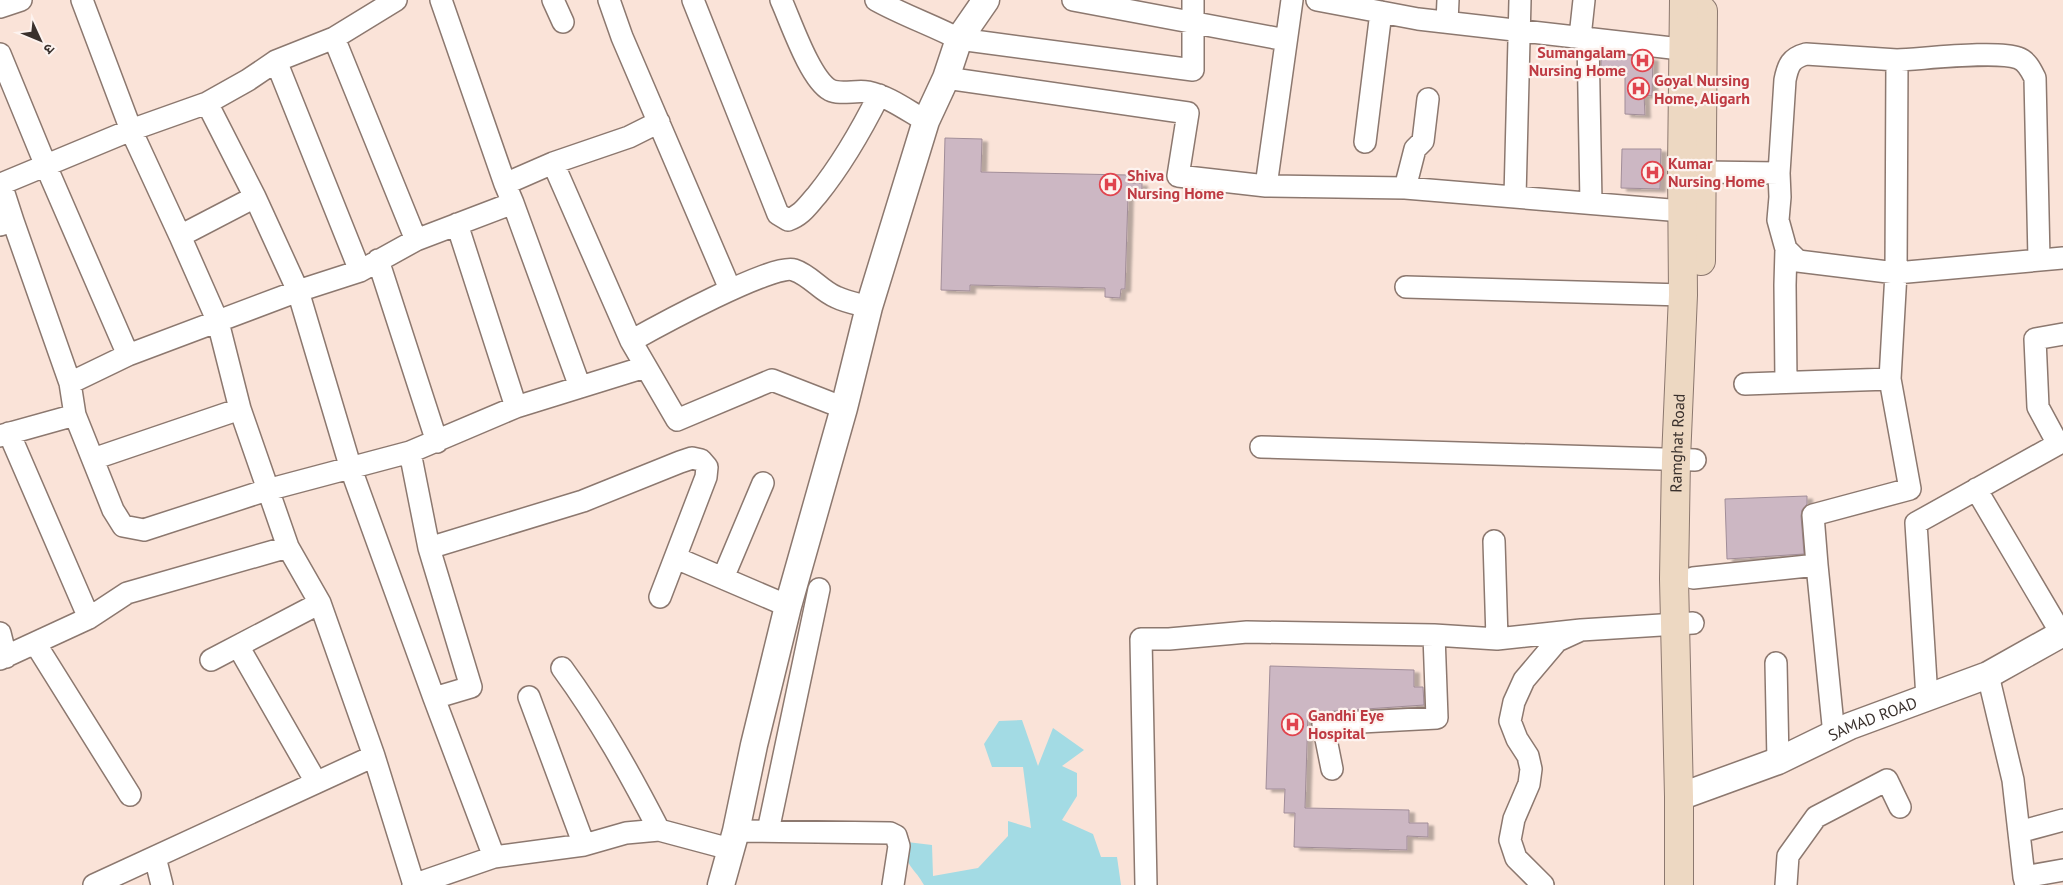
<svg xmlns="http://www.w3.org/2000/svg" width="2063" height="885" font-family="'PT Sans','Noto Sans Devanagari',sans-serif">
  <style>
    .water { fill: #a3dbe4 }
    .building { fill: #ccb7c3; stroke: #a18d98; filter: url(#shadow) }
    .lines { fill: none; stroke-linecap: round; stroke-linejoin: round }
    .minor-casing { stroke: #8c786f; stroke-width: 24 }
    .tertiary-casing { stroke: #8c786f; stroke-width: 29 }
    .secondary-casing { stroke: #8c786f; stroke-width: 30 }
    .minor { stroke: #fff; stroke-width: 21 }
    .tertiary { stroke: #fff; stroke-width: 26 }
    .secondary { stroke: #edd8c2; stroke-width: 28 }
    .labels { text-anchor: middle; stroke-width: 4.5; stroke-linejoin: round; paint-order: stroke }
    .health-label { font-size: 16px; font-weight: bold; fill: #be3a42; stroke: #fdf3ef; text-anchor: start }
    .street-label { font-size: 16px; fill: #3a312d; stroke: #fdf3ef }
  </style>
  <defs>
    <filter id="shadow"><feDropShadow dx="5.5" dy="3" stdDeviation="1" flood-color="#0004"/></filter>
  </defs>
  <rect width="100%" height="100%" fill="#fae3d8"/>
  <path class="water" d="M1022,720L1038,766L1053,728L1084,750L1062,766L1077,773V796L1062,820L1093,834L1101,857H1117L1121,885H924C914,866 904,868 907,842L932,845L933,876L978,868L1008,836V821L1031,828L1023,767H992L984,744L999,721Z"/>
  <path class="building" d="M1601,52L1653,58L1652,96L1644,95L1645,115L1625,114V72L1601,71Z
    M945,138L982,139L981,172L1128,175V183H1142V196H1128L1125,289H1121L1120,298L1105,297V288L970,285V291L941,290Z
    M1622,149H1661L1660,189L1621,188Z
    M1807,496V504L1802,510L1801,516L1804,554L1727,559L1725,499Z
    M1270,666L1414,670V687H1423L1424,705L1308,713L1305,808L1409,810V823H1428V837L1407,836V850L1294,847L1295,813H1284L1285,789H1266Z"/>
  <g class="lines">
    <defs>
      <path id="minor" d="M82,0L131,130L180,236L255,197
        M441,0L505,184
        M553,0L563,22
        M609,0L622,37L730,289
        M693,0L778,214L788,220C802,215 807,206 817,195C842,164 861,131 879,95
        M781,0C791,22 810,79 830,90C840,95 856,90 868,92C888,96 908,111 926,121
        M876,0C903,15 932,25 959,39L1193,70V0
        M1073,0L1286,40
        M1317,0L1418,19L1698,51
        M0,7L21,0
        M1447,22L1448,0
        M1580,37L1584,0
        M334,38L416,240
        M1588,38L1591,203
        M0,54L46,166L128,355
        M1897,60C1923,59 1997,50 2018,58C2027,61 2031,70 2035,78L2039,259
        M276,61L360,271
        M946,78L1188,113L1178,176L1266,186L1405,188L1682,211
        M207,103L255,197L298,291L351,469L434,698L494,857
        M1365,142L1381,12
        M553,163L631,341L677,420L772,380L844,408
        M1703,172L1779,173L1780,197L1778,220L1786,249L1798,261L1896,273L2063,258
        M1266,186L1292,0
        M1405,188L1415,149L1423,141L1428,99
        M1515,197L1520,0
        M513,203L580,387
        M13,221L70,383L75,415L113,510L123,526L144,530L267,490L410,452L516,407L645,367
        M457,224L516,407
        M0,225L13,221L1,184L131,130L207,103L248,80L276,61L334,38L396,0
        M378,260L437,442
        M1406,287L1683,295
        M631,341C656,327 773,263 794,270C810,275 821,291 836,297C846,302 858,304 869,307
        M1786,382L1785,285L1786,249
        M70,383L128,355L298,291L360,271L416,240L513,203L505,184L553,163L629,137L659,122
        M1745,384L1890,379
        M9,433L89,618
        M0,436L75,415
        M1261,447L1695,460
        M410,452L429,548L471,687L434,698
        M93,459L240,409L218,322L180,236
        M1976,489L2061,633
        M1494,541L1497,639
        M429,548L583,501L680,462L692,458L701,460L707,467L706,477L660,597
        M676,558L788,606
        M1817,565L1834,735
        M723,578L763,483
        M1693,578L1817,565L1813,515L1910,489L1890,379L1896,273L1897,60L1806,54C1791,58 1788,65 1785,80L1779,173
        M0,633L6,657
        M35,643L130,795
        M238,646L316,782
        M0,659L89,618L127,593L288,547
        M211,660L320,603
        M1776,663L1778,761
        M562,668C600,720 629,772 659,830
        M1988,675L2013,780L2024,877
        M529,697L584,845
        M1927,698L1916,523L2058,444L2038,407L2035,339L2063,334
        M374,756L414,885
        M1332,769L1323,724L1437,718L1434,635
        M736,831L890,833L896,836L899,846L893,885
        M768,831L819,589
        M2019,832L2063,820
        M155,857L162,885
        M94,885L374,756L320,603L288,547L240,409
        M413,885L494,857L584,845L626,833L659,830L730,849
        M1146,885L1141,639H1169L1247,632L1434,635L1497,639L1581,630
        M1543,885L1516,858L1510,840L1514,819L1529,784L1531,769L1528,756L1517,739L1510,721L1514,702L1524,680L1557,641L1581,630L1693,623
        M1786,885L1788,856L1816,817L1887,780L1900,807
        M2026,885L2024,877L2063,870"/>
      <g id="tertiary">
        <path id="s1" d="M1679,797L1778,761L1850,726L1988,675L2063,633"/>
        <path d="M721,885L736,831L754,745L788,606L844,408L869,307L926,121L946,78L959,39L986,0"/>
      </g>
      <g id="secondary">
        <path d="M1701,261L1703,11"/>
        <path id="s2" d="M1679,885V797L1674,579L1676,459L1683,295L1682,168L1684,0"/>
      </g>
    </defs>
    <use href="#minor" class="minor-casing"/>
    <use href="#tertiary" class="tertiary-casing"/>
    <use href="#secondary" class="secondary-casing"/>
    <use href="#minor" class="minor"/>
    <use href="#tertiary" class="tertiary"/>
    <use href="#secondary" class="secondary"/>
  </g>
  <defs>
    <symbol id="hospital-ring" viewBox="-11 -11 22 22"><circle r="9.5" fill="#fdf3ef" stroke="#e0444e" stroke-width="1.5"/><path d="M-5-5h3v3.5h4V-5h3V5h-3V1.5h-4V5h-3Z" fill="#e0444e"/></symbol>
  </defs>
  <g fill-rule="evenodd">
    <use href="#hospital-ring" x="1630" y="48" width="25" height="25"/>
    <use href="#hospital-ring" x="1626" y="76" width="25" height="25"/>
    <use href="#hospital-ring" x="1640" y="160" width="25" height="25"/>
    <use href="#hospital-ring" x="1098" y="172" width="25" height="25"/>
    <use href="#hospital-ring" x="1280" y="712" width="25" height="25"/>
  </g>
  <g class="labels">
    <g class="health-label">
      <text x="1626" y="58" text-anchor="end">Sumangalam<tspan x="1626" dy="18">Nursing Home</tspan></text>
      <text x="1654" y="86">Goyal Nursing<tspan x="1654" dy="18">Home, Aligarh</tspan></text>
      <text x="1668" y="169">Kumar<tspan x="1668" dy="18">Nursing Home</tspan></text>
      <text x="1127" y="181">Shiva<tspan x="1127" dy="18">Nursing Home</tspan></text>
      <text x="1308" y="721">Gandhi Eye<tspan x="1308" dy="18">Hospital</tspan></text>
    </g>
    <g class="street-label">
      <text dy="6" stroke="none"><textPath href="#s2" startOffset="442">Ramghat Road</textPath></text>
      <text dy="6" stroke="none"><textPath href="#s1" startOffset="209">SAMAD ROAD</textPath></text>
    </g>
  </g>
  <g transform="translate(40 40) rotate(134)" stroke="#fdf3ef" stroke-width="4" paint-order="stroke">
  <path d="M0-4L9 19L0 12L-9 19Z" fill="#3a312d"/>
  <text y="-8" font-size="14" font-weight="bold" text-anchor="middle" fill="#3a312d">उ</text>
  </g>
</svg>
